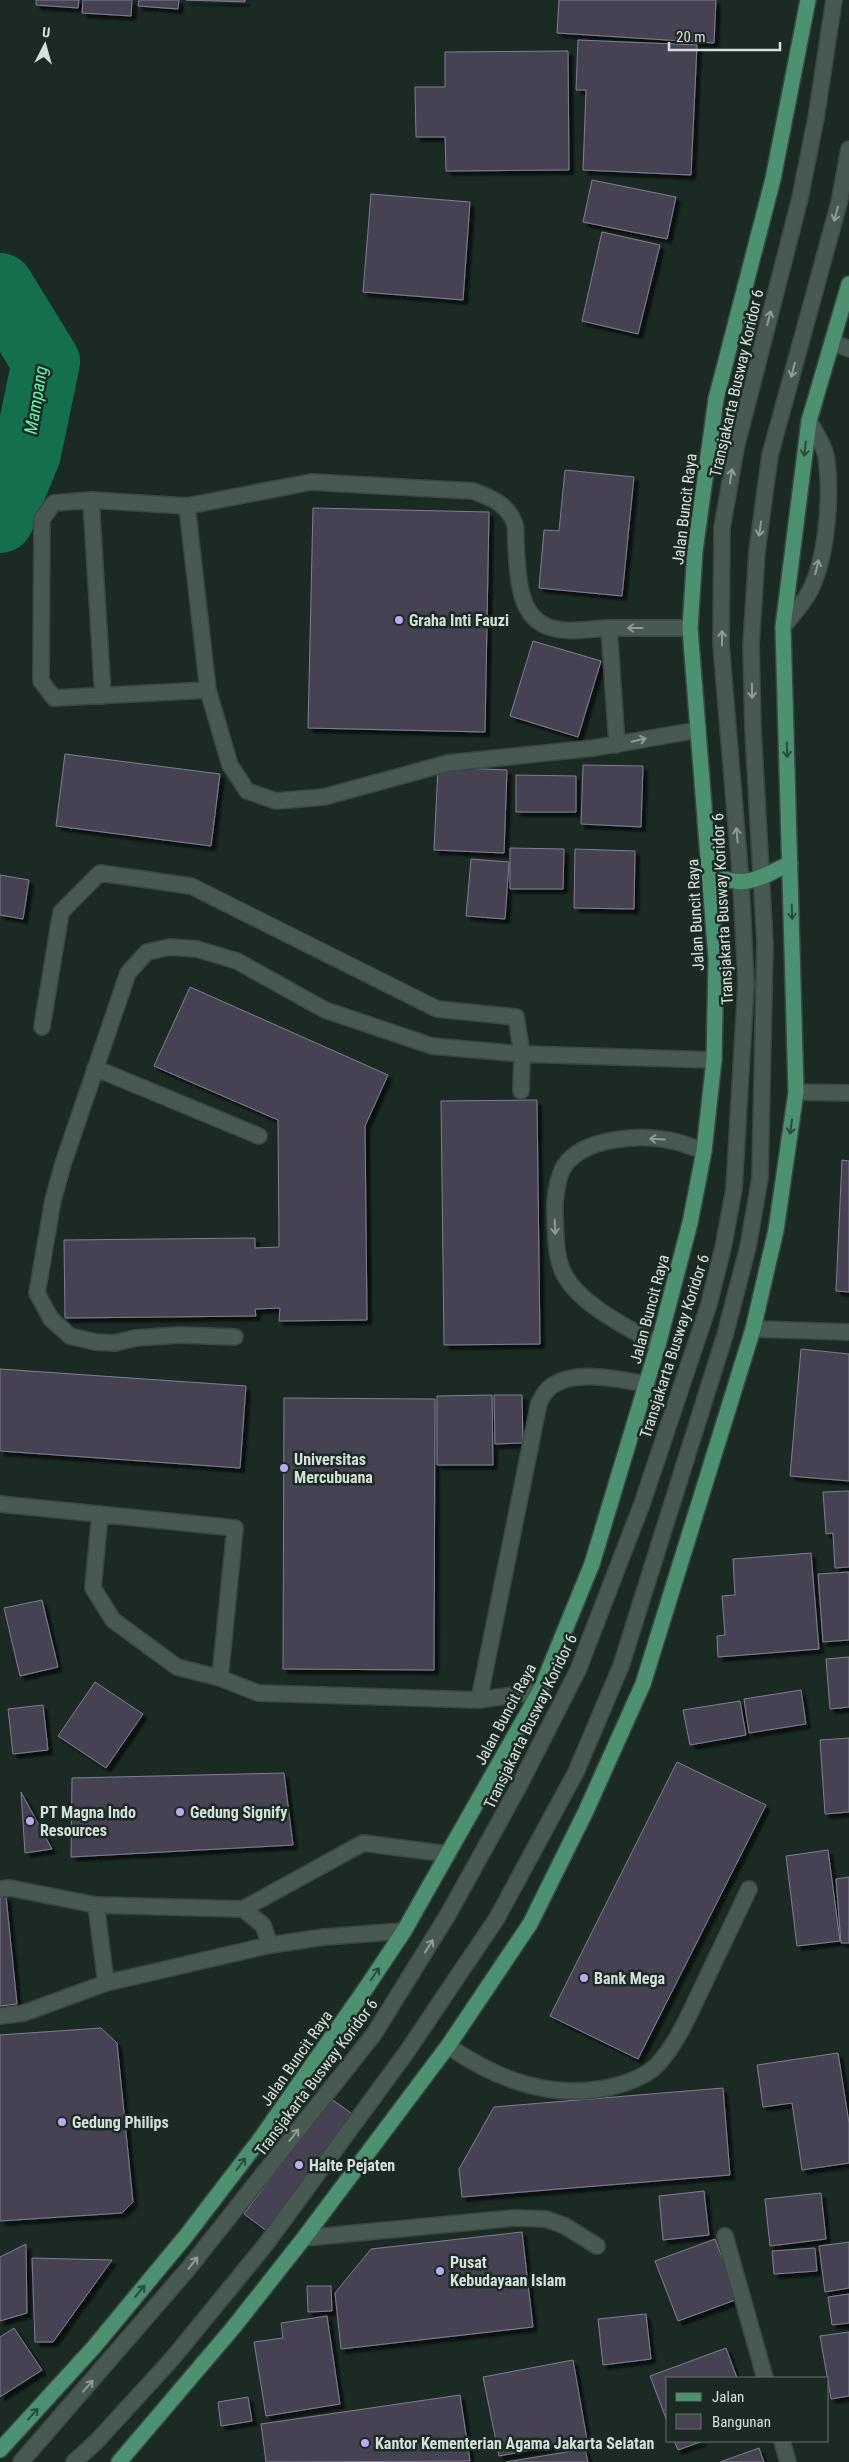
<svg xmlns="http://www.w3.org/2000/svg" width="849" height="2462" font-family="'Roboto Condensed',sans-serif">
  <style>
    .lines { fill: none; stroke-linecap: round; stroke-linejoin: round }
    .river { stroke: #14704c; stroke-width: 68 }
    .building { fill: #474353; stroke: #817d8f; filter: url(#shadow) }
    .minor-casing { stroke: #3b4842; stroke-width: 18 }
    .major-casing { stroke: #3b4842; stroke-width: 18 }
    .minor { stroke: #475950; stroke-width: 15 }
    .major { stroke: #4c9272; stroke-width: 15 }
    .oneway { stroke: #8e9c95 }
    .oneway2 { stroke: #2a4a3b }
    .poi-dot { fill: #bea9f5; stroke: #1b2b23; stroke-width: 2 }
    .labels { text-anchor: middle; stroke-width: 5; stroke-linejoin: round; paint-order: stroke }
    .street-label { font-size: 16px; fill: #d6e0da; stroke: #1b2b23 }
    .poi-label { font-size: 16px; font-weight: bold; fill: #d6e0da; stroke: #1b2b23; text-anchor: start }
    .water-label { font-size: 18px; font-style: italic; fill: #65f6b6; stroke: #1b2b23 }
  </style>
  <defs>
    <filter id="shadow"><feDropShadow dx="4.5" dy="4.5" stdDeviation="1" flood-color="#0009"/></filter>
  </defs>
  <rect width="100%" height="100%" fill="#1b2b23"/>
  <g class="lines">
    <path class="river" d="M0,287L46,362L27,453L0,519"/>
  </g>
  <path class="building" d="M36,0H79L78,8L36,5Z
    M83,0H132L131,16L82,13Z
    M139,0H179L178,9L138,6Z
    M186,0H245V2Z
    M559,0H716L714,43L557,33Z
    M578,40L697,45L691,175L583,170L586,90H576Z
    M568,51L569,170L446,171L445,137H416L415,87H445V52Z
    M592,180L676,197L667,239L583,222Z
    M371,194L470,202L463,300L363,292Z
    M602,232L660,245L638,334L582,321Z
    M565,470L634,477L622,596L539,588L544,530L559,531Z
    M313,508L489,512L485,732L308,728Z
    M533,641L601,661L578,737L510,716Z
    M65,754L220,774L211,846L56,826Z
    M583,765L643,766L641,827L581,824Z
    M438,767L507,770L504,853L434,850Z
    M516,775L576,776V812H516Z
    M510,848L564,849L563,889H510Z
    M575,849L635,851L634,909L574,908Z
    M471,859L509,862L505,919L466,916Z
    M0,875L29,880L23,919L0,915Z
    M190,987L388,1075L365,1126L367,1320L279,1321L280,1308L255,1309L256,1316L65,1318L64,1240L255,1238V1248L279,1247L278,1120L154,1066Z
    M537,1100L540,1344L444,1345L441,1101Z
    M842,1160L849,1161V1292L836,1291Z
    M801,1349L849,1354V1481L790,1476Z
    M0,1369L246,1386L240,1468L0,1451Z
    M492,1395L493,1465H437V1396Z
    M494,1395H522L523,1443L495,1444Z
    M284,1398L435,1399L434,1670L283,1669Z
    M849,1491V1567L835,1568L833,1533L826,1534L823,1492Z
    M811,1553L819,1649L718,1657L717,1636L725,1635L722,1596L735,1595L733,1559Z
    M849,1572V1640L823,1642L818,1574Z
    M42,1600L58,1667L20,1676L4,1608Z
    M849,1657V1707L830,1709L826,1659Z
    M95,1682L143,1714L106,1768L58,1736Z
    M801,1690L806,1724L749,1733L744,1699Z
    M740,1701L746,1735L690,1745L683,1710Z
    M43,1705L48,1750L13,1754L8,1709Z
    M849,1738V1812L825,1814L820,1740Z
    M677,1762L766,1805L638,2059L550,2016Z
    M284,1773L293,1845L71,1857L72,1778Z
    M21,1792L52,1849L25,1853Z
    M828,1850L840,1941L797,1946L786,1856Z
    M849,1877V1943H841L836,1879Z
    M6,1896L17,2004L0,2006V1897Z
    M101,2028L117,2043L133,2202L122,2213L0,2221V2035Z
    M838,2053L849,2123V2163L802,2170L792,2103L763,2107L757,2065Z
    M723,2088L730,2175L462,2197L459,2169L494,2107Z
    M330,2098L355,2116L268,2232L244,2214Z
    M704,2191L709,2235L663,2240L659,2196Z
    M821,2193L826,2239L770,2246L765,2199Z
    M522,2232L533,2327L341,2349L335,2293L371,2249Z
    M715,2239L738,2299L678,2321L655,2261Z
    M849,2242V2288L825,2292L819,2246Z
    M26,2244L27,2313L0,2321V2257Z
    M815,2248L817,2271L774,2274L772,2251Z
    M32,2258L112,2260L53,2342H35Z
    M307,2286H331L332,2311L308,2312Z
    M849,2294V2323L832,2325L828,2297Z
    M646,2314L651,2359L603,2365L598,2319Z
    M327,2316L340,2404L266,2416L254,2342L283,2338L281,2323Z
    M14,2328L42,2370L0,2397V2337Z
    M849,2332V2396L831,2399L820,2336Z
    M726,2348L737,2378H668V2424L650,2376Z
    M573,2360L587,2440L499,2456L483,2377Z
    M460,2395L470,2461L266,2462L261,2424Z
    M248,2397L252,2421L221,2426L218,2402Z
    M674,2441H703L678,2450Z
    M759,2448L764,2462H720Z
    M585,2449L588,2462H506Z"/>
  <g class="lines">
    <defs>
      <path id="minor" d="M832,342L849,349
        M91,500L103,696
        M187,506L91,500L54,503L42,519L41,681L54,698L208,690
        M783,627C791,617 800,607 807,596C827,563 832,494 826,456C823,443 815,432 809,421
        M609,628L617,745
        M690,628C663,628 637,628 610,628C590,628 569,634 549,627C517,616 518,574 516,545C515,538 517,528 514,522C507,504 490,497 473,491L311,482L187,506L208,690L230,765L247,791L276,801L324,797L448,763L594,748L698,730
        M42,1027L61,912L100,873L191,886L437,1009L516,1017L522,1054L521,1091
        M95,1068L259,1136
        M796,1092L849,1093
        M753,1329L849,1332
        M235,1337L180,1335L135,1338L115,1343L95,1342L70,1336L51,1319L37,1293L53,1200L63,1164L128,973L147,952L170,947L197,949L237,961L325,1010L432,1046L522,1054L714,1060
        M658,1345C629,1328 582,1306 565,1276C555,1259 556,1235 555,1216C554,1203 557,1176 565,1165C584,1138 639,1134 668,1140C680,1142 692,1147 704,1151
        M0,1504L235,1528L220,1678
        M100,1514L93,1588L113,1620L177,1667L220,1678L258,1693L479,1700L540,1691
        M479,1700L539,1403C543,1396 546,1389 553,1385C579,1369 619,1380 647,1384
        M0,1889L10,1888L96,1905L243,1909L263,1925L270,1945
        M96,1905L106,1983
        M243,1909L363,1843L448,1854
        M0,2016L24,2013L106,1983L270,1945L324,1937L404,1931
        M448,2046C499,2081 554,2101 615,2086C630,2082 648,2075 658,2064C677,2043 688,2017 700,1992C716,1958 733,1923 749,1889
        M725,2236L765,2378
        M304,2238L514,2218L546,2219L565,2226L597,2246
        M782,2441L788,2462
        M21,2462L188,2269L374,2034L449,1913L519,1786L578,1670L642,1504L709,1304L723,1248L734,1189L746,984L741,883L721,644L722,528L736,448L800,198L816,118L834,0
        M74,2462L96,2442L172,2359L266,2244L406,2053L497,1918L576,1772L621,1666L725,1335L748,1247L760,1178L765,943L753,730L751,646L757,551L770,455L839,203L849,149"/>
      <path id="major" d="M710,871C740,892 761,878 790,863
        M0,2450L94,2347L186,2236L261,2138L366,1988L404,1931L540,1691L592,1564L658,1345L690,1223L704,1151L714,1060L716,959L690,628L695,551L716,399L773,179L808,0
        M119,2462L233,2328L304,2238L448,2046L530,1924L586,1811L643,1684L753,1329L776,1230L796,1092L783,627L809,421L849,284"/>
    </defs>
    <use href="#minor" class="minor-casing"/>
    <use href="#major" class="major-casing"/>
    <use href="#minor" class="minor"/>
    <use href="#major" class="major"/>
  </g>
  <defs><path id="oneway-shaft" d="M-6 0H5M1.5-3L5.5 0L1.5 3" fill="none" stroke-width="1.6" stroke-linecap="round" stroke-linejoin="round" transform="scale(1.25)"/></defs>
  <g class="oneway">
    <use href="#oneway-shaft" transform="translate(836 214) rotate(105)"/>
    <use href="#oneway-shaft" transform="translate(769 318) rotate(-76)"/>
    <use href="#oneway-shaft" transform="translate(793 370) rotate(105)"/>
    <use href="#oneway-shaft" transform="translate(731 476) rotate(-81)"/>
    <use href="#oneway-shaft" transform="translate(760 529) rotate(98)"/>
    <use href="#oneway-shaft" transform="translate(817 567) rotate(-76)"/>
    <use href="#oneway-shaft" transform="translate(635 628) rotate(-180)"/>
    <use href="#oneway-shaft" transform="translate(722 638) rotate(-90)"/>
    <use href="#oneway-shaft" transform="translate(752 691) rotate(89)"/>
    <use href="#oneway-shaft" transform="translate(639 740) rotate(-13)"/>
    <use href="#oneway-shaft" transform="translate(737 835) rotate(-95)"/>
    <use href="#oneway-shaft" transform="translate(657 1139) rotate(-177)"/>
    <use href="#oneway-shaft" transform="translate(555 1227) rotate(88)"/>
    <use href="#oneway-shaft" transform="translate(429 1946) rotate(-58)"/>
    <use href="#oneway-shaft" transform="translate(294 2135) rotate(-52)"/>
    <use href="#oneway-shaft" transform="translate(193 2263) rotate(-52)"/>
    <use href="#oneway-shaft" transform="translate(88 2386) rotate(-49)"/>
  </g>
  <g class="oneway2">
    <use href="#oneway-shaft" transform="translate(805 449) rotate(97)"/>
    <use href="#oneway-shaft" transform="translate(787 750) rotate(88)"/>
    <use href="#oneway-shaft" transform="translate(792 912) rotate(88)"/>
    <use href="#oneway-shaft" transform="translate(791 1127) rotate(98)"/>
    <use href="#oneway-shaft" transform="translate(375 1974) rotate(-56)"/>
    <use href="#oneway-shaft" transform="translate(241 2164) rotate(-53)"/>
    <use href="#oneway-shaft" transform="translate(140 2291) rotate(-50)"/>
    <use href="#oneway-shaft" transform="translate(33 2414) rotate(-48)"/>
  </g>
  <g class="poi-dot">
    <circle cx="399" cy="620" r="5"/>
    <circle cx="284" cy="1468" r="5"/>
    <circle cx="180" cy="1812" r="5"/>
    <circle cx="30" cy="1821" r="5"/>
    <circle cx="584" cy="1978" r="5"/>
    <circle cx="62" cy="2122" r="5"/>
    <circle cx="299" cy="2165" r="5"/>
    <circle cx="440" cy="2271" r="5"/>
    <circle cx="365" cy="2443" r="5"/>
  </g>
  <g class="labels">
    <g class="street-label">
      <text transform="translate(736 383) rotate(-77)" y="6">Transjakarta Busway Koridor 6</text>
      <text transform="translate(684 509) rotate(-83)" y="6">Jalan Buncit Raya</text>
      <text transform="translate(722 909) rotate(-93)" y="6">Transjakarta Busway Koridor 6</text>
      <text transform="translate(695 915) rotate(-93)" y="6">Jalan Buncit Raya</text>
      <text transform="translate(649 1309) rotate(-75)" y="6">Jalan Buncit Raya</text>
      <text transform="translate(674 1346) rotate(-72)" y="6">Transjakarta Busway Koridor 6</text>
      <text transform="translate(505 1714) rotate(-62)" y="6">Jalan Buncit Raya</text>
      <text transform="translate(530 1721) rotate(-64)" y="6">Transjakarta Busway Koridor 6</text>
      <text transform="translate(296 2058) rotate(-55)" y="6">Jalan Buncit Raya</text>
      <text transform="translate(316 2077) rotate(-53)" y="6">Transjakarta Busway Koridor 6</text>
    </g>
    <g class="poi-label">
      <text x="409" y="626">Graha Inti Fauzi</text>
      <text x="294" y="1465">Universitas<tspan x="294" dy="18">Mercubuana</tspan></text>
      <text x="40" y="1818">PT Magna Indo<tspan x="40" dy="18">Resources</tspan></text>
      <text x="190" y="1818">Gedung Signify</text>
      <text x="594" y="1984">Bank Mega</text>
      <text x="72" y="2128">Gedung Philips</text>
      <text x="309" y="2171">Halte Pejaten</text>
      <text x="450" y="2268">Pusat<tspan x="450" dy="18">Kebudayaan Islam</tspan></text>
      <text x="375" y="2449">Kantor Kementerian Agama Jakarta Selatan</text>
    </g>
    <g class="water-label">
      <text transform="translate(36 400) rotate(-81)" y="6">Mampang</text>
    </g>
  </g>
  <rect x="666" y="2377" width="162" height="65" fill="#1b2b23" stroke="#66736c"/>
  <rect x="676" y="2393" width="25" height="8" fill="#4c9272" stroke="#66736c"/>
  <text x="712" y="2402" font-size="15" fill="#d6e0da">Jalan</text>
  <rect x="676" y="2414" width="25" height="15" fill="#474353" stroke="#66736c"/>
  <text x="712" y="2427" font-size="15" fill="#d6e0da">Bangunan</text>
  <g transform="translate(45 45) rotate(6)" stroke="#1b2b23" stroke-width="4" paint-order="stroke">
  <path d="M0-4L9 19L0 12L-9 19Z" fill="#d6e0da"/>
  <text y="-8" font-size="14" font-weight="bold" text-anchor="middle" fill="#d6e0da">U</text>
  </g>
  <path d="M669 42v8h111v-8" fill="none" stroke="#d6e0da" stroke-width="2.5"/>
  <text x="676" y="42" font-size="15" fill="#d6e0da" stroke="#1b2b23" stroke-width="4" paint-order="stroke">20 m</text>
</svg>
